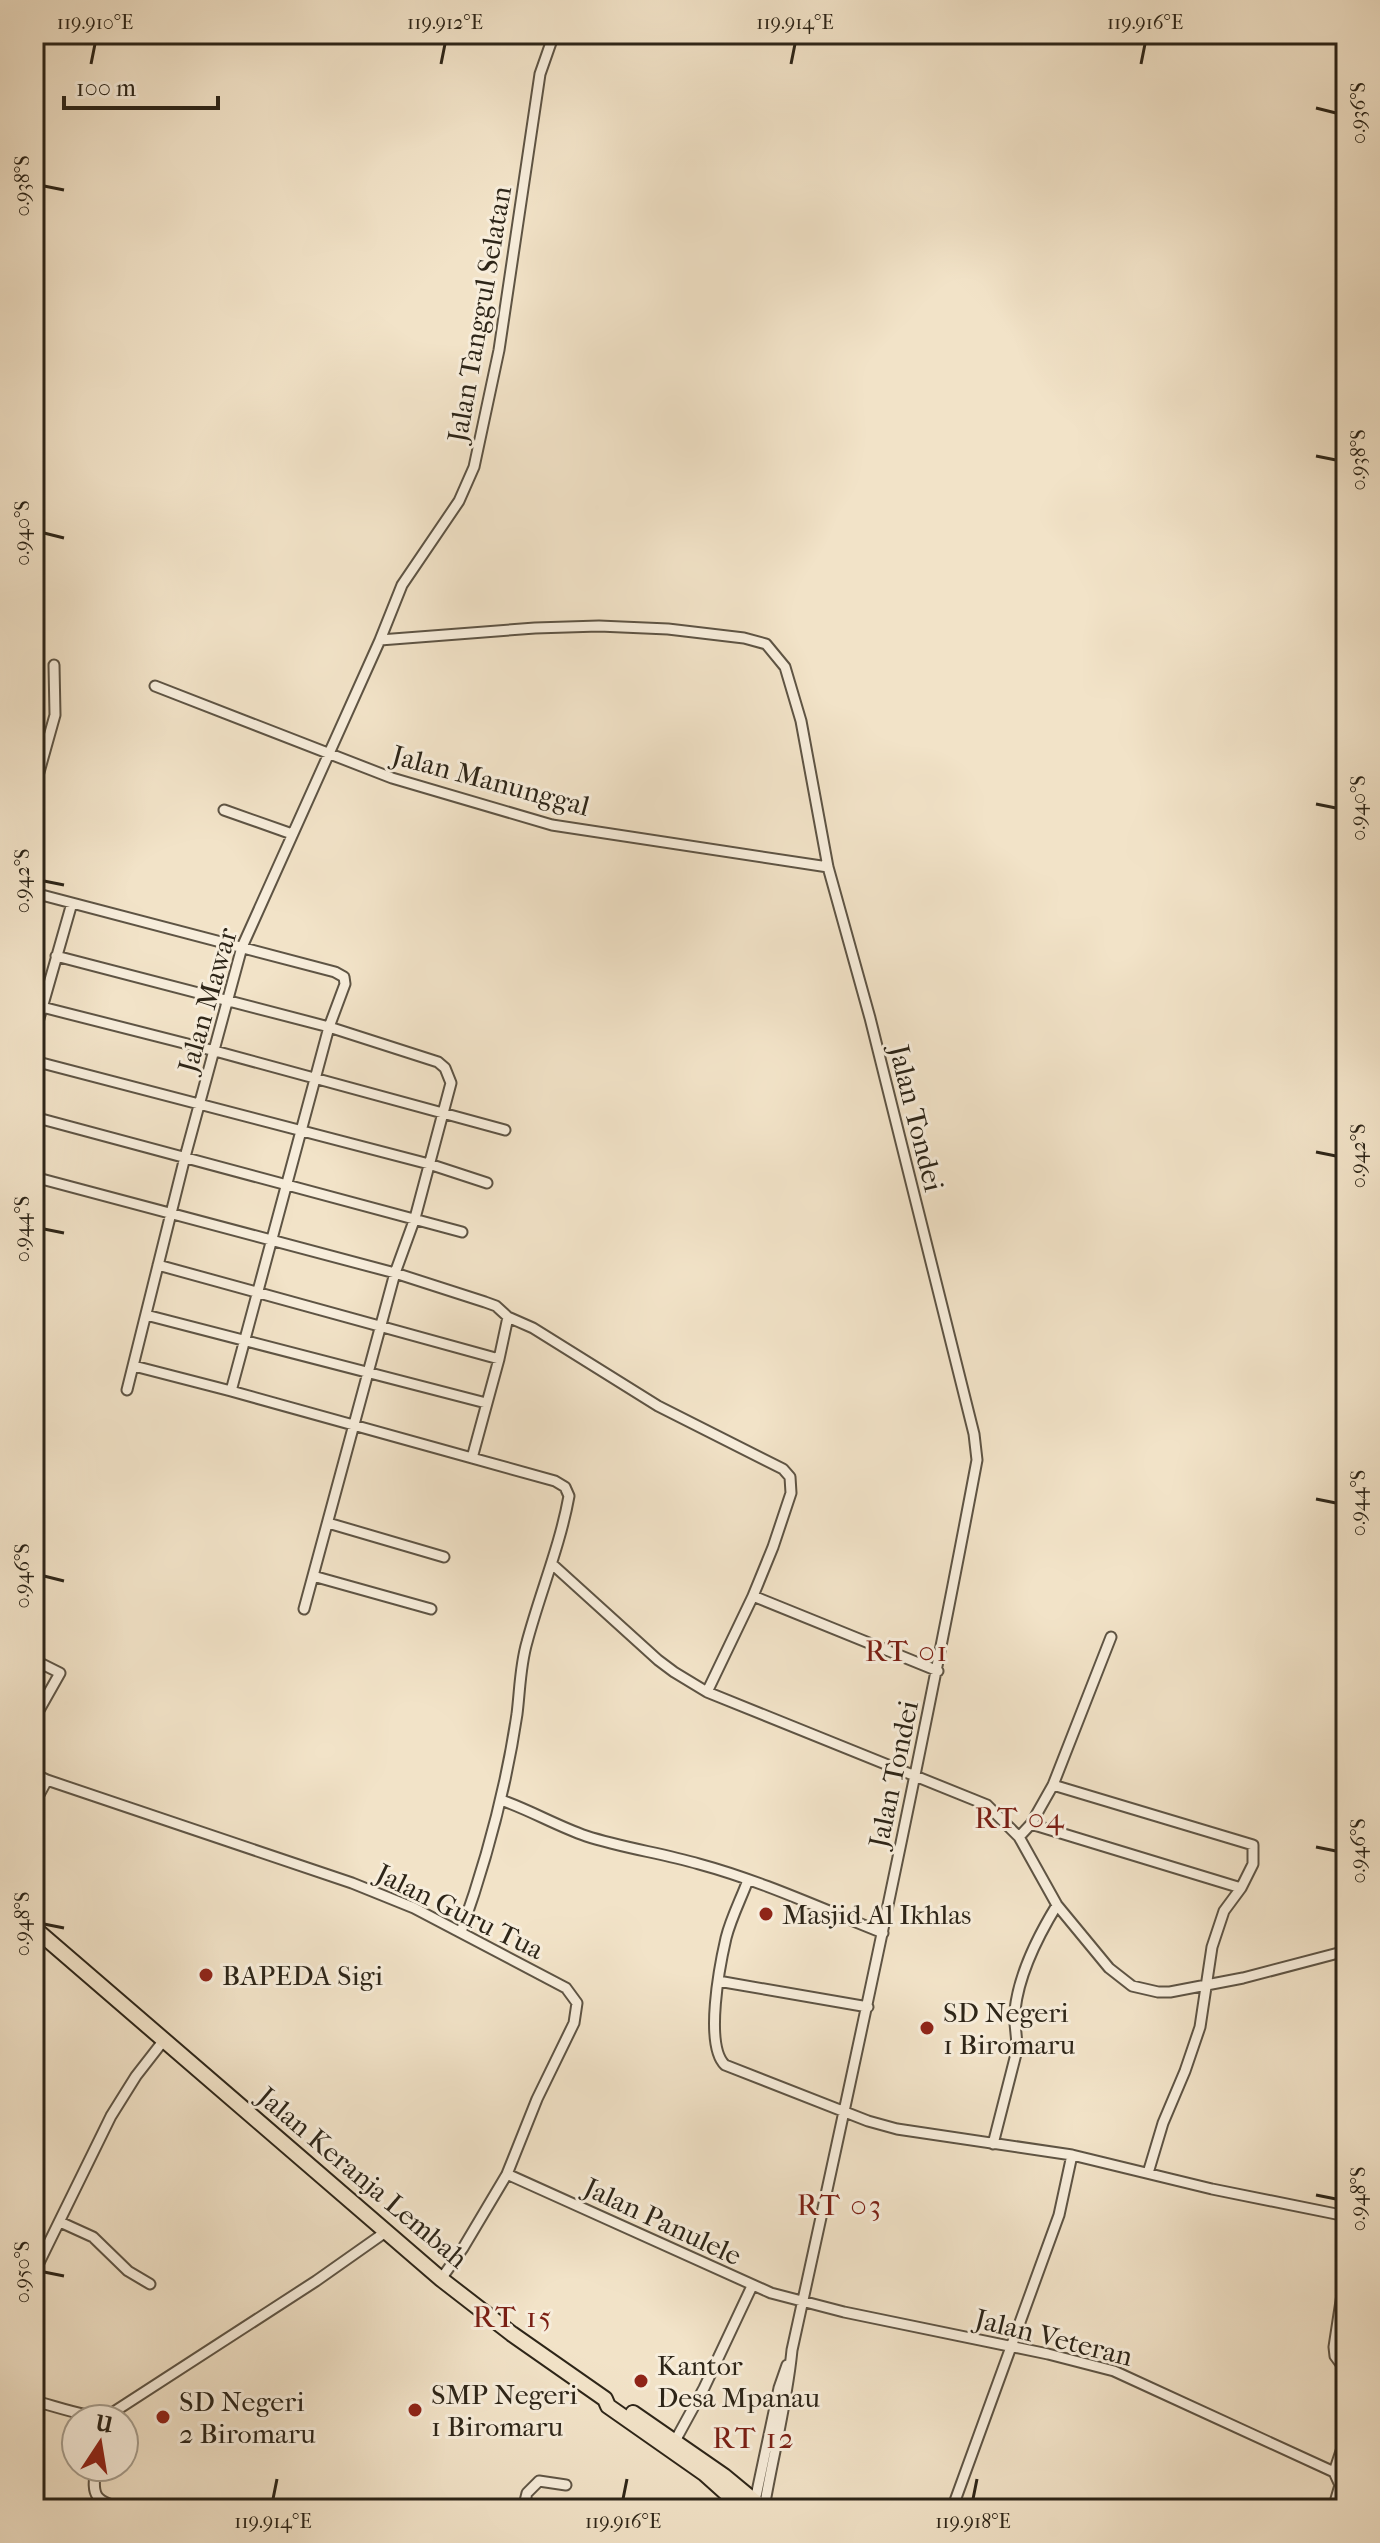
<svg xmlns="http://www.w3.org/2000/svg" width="1380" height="2543" font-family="'IM FELL French Canon',serif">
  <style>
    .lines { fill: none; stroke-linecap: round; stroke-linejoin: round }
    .minor-casing { stroke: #5e5444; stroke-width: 13 }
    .primary-casing { stroke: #2d2518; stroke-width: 18 }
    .minor { stroke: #f7eddb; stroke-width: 9 }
    .primary { stroke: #f2e3c8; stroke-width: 14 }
    .ticks { fill: none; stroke: #2d2518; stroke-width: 3 }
    .poi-dot { fill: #8f2418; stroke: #f7eddb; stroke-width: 3 }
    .labels { text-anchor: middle; stroke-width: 6; stroke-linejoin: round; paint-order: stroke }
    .street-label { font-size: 28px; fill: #2d2518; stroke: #f7eddb }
    .poi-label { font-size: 28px; fill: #2d2518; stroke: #f7eddb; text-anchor: start }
    .neighbourhood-label { font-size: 30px; letter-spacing: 2px; fill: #7a1f14; stroke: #f7eddb }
    .neatline { fill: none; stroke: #2d2518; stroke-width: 3 }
    .ticks-label { font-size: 20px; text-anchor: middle; fill: #2d2518 }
  </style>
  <rect width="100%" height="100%" fill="#f2e3c8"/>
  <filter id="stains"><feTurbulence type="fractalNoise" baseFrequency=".0025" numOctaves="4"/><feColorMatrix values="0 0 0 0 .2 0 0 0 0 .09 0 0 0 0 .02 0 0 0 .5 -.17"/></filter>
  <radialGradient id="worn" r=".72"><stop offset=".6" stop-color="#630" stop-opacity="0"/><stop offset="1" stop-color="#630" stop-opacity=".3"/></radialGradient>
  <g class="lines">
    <defs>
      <path id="minor" d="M380,640L535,628L599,626L668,629L744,638L766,644L785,667L801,721L828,867L870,1018L974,1434L977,1460C921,1758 857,2054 792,2350C787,2403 773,2455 764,2508L766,2509
        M155,686L392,778L552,825L828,867
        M34,790L55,715L54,665
        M224,810L292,834
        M34,893L335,972L344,977L345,984L329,1027L438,1062L445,1068L451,1083L415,1218L395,1273L304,1609
        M56,956L329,1027L231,1391L472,1458L499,1359L508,1317
        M42,1007L215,1051L505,1130
        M34,1036L72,903
        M34,1061L429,1164L487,1183
        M34,1117L462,1232
        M34,1177L395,1273L485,1302L496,1306L508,1317L533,1328L658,1406L783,1469L790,1477L791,1493L773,1547L753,1596L707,1692L987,1805L1019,1837L1057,1905L1109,1968L1132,1986L1158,1992H1170L1243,1978L1346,1951
        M158,1265L499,1359
        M146,1315L486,1403
        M134,1366L231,1391
        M127,1390L185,1157L242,947L380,640L402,585L459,501L474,467L499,350L540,74L554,34
        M328,1523L444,1557
        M552,1564L658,1660L674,1672L707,1692
        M313,1576L431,1609
        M753,1596L938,1671
        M34,1660L60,1673L34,1719
        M34,1774L47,1780
        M1053,1785L1253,1845V1864L1241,1888
        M501,1800C530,1810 557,1826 586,1836C623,1848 661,1853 699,1864C762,1881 822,1909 883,1933
        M34,1804L47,1780L352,1883L414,1908L566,1988L577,2003L574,2023L537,2099L507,2174L463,2248L441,2279
        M1031,1824L1241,1888L1224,1911L1212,1947L1200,2027L1185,2071L1163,2123L1148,2173
        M1019,1837L1031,1824L1053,1785L1111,1637
        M748,1880C741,1899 731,1918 726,1938C720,1964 704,2045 725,2065L868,2121L897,2129L1072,2155L1212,2189L1346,2216
        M461,1932C486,1862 506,1788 517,1714C520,1690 520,1666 527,1642C540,1593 560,1546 569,1496L565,1487L555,1481L472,1458
        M718,1981L868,2007
        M993,2144L1016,2054C1019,2039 1013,2025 1015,2010C1019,1973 1038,1936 1057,1905
        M507,2174L771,2293L844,2312L1048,2354L1114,2371L1334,2472L1340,2485L1333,2509
        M60,2222L93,2237L128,2271L150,2284
        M1346,2268L1334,2347L1335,2356L1346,2371
        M34,2273L111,2116L136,2076L164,2040
        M34,2401C56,2406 87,2419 109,2415L316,2281L387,2231
        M675,2441L704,2388L752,2286
        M74,2447L76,2438
        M96,2467C91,2497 95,2501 125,2509
        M1334,2472L1346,2436
        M755,2501L779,2388L787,2365
        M523,2509L527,2493L539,2481L566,2485
        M952,2509L1059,2215L1072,2155"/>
      <path id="primary" d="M34,1928L441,2279L512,2334L605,2399L608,2406L705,2474L744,2509
        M633,2413L724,2476L764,2509"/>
    </defs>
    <use href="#minor" class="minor-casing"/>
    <use href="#primary" class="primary-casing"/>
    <use href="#minor" class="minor"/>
    <use href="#primary" class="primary"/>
  </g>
  <path class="ticks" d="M91,64L95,44M441,64L445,44M791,64L795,44M1141,64L1145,44M1316,108L1336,113M44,186L64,190M1316,456L1336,460M44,533L64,538M1316,804L1336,808M44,881L64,885M1316,1152L1336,1156M44,1229L64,1233M1316,1499L1336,1503M44,1576L64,1581M1316,1847L1336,1851M44,1924L64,1928M1316,2195L1336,2199M44,2272L64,2276M273,2499L277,2479M623,2499L627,2479M973,2499L977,2479"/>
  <g class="poi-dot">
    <circle cx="766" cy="1914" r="8"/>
    <circle cx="206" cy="1975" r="8"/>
    <circle cx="927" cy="2028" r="8"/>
    <circle cx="641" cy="2381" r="8"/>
    <circle cx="415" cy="2410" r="8"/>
    <circle cx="163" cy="2417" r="8"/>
  </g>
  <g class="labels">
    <g class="street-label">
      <text transform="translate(479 314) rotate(-80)" y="10">Jalan Tanggul Selatan</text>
      <text transform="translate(491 780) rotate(15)" y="10">Jalan Manunggal</text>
      <text transform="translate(207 1000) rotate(-74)" y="10">Jalan Mawar</text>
      <text transform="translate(917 1118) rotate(76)" y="10">Jalan Tondei</text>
      <text transform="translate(893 1774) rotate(-78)" y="10">Jalan Tondei</text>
      <text transform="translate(460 1911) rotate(26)" y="10">Jalan Guru Tua</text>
      <text transform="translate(363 2177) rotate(40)" y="10">Jalan Keranja Lembah</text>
      <text transform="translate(663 2221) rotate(25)" y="10">Jalan Panulele</text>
      <text transform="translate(1054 2337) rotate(14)" y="10">Jalan Veteran</text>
    </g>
    <g class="poi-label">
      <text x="782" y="1924">Masjid Al Ikhlas</text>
      <text x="222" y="1985">BAPEDA Sigi</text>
      <text x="943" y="2022">SD Negeri<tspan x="943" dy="32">1 Biromaru</tspan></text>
      <text x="657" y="2375">Kantor<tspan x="657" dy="32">Desa Mpanau</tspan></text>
      <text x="431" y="2404">SMP Negeri<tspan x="431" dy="32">1 Biromaru</tspan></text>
      <text x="179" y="2411">SD Negeri<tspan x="179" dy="32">2 Biromaru</tspan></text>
    </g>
    <g class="neighbourhood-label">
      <text x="907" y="1661">RT 01</text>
      <text x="1020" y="1828">RT 04</text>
      <text x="840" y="2215">RT 03</text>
      <text x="513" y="2327">RT 15</text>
      <text x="754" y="2448">RT 12</text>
    </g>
  </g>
  <rect width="1380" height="2543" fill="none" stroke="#f2e3c8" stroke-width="88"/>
  <g transform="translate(100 2443) rotate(12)"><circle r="38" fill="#f7eddb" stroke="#a69d8d" stroke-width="2"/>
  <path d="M0-6L14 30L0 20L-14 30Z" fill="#8f2418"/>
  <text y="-12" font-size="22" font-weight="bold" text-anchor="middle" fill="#2d2518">U</text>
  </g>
  <path d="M64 96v12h154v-12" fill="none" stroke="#2d2518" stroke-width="4"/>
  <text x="76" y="96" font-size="24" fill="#2d2518" stroke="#f7eddb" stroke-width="6" paint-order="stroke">100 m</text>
  <rect x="44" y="44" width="1292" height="2455" class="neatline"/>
  <g class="ticks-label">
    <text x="95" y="29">119.910°E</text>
    <text x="445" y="29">119.912°E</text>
    <text x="795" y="29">119.914°E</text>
    <text x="1145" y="29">119.916°E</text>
    <text transform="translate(1358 113) rotate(-90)" y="7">0.936°S</text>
    <text transform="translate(22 186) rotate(-90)" y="7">0.938°S</text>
    <text transform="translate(1358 460) rotate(-90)" y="7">0.938°S</text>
    <text transform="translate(22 533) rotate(-90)" y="7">0.940°S</text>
    <text transform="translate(1358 808) rotate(-90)" y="7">0.940°S</text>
    <text transform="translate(22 881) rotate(-90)" y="7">0.942°S</text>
    <text transform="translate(1358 1156) rotate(-90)" y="7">0.942°S</text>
    <text transform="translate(22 1229) rotate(-90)" y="7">0.944°S</text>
    <text transform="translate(1358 1503) rotate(-90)" y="7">0.944°S</text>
    <text transform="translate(22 1576) rotate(-90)" y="7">0.946°S</text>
    <text transform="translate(1358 1851) rotate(-90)" y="7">0.946°S</text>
    <text transform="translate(22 1924) rotate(-90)" y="7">0.948°S</text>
    <text transform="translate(1358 2199) rotate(-90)" y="7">0.948°S</text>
    <text transform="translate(22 2272) rotate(-90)" y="7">0.950°S</text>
    <text x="273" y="2528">119.914°E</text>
    <text x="623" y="2528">119.916°E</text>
    <text x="973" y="2528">119.918°E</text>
  </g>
  <rect width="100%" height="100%" filter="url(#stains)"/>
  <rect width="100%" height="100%" fill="url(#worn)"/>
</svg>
